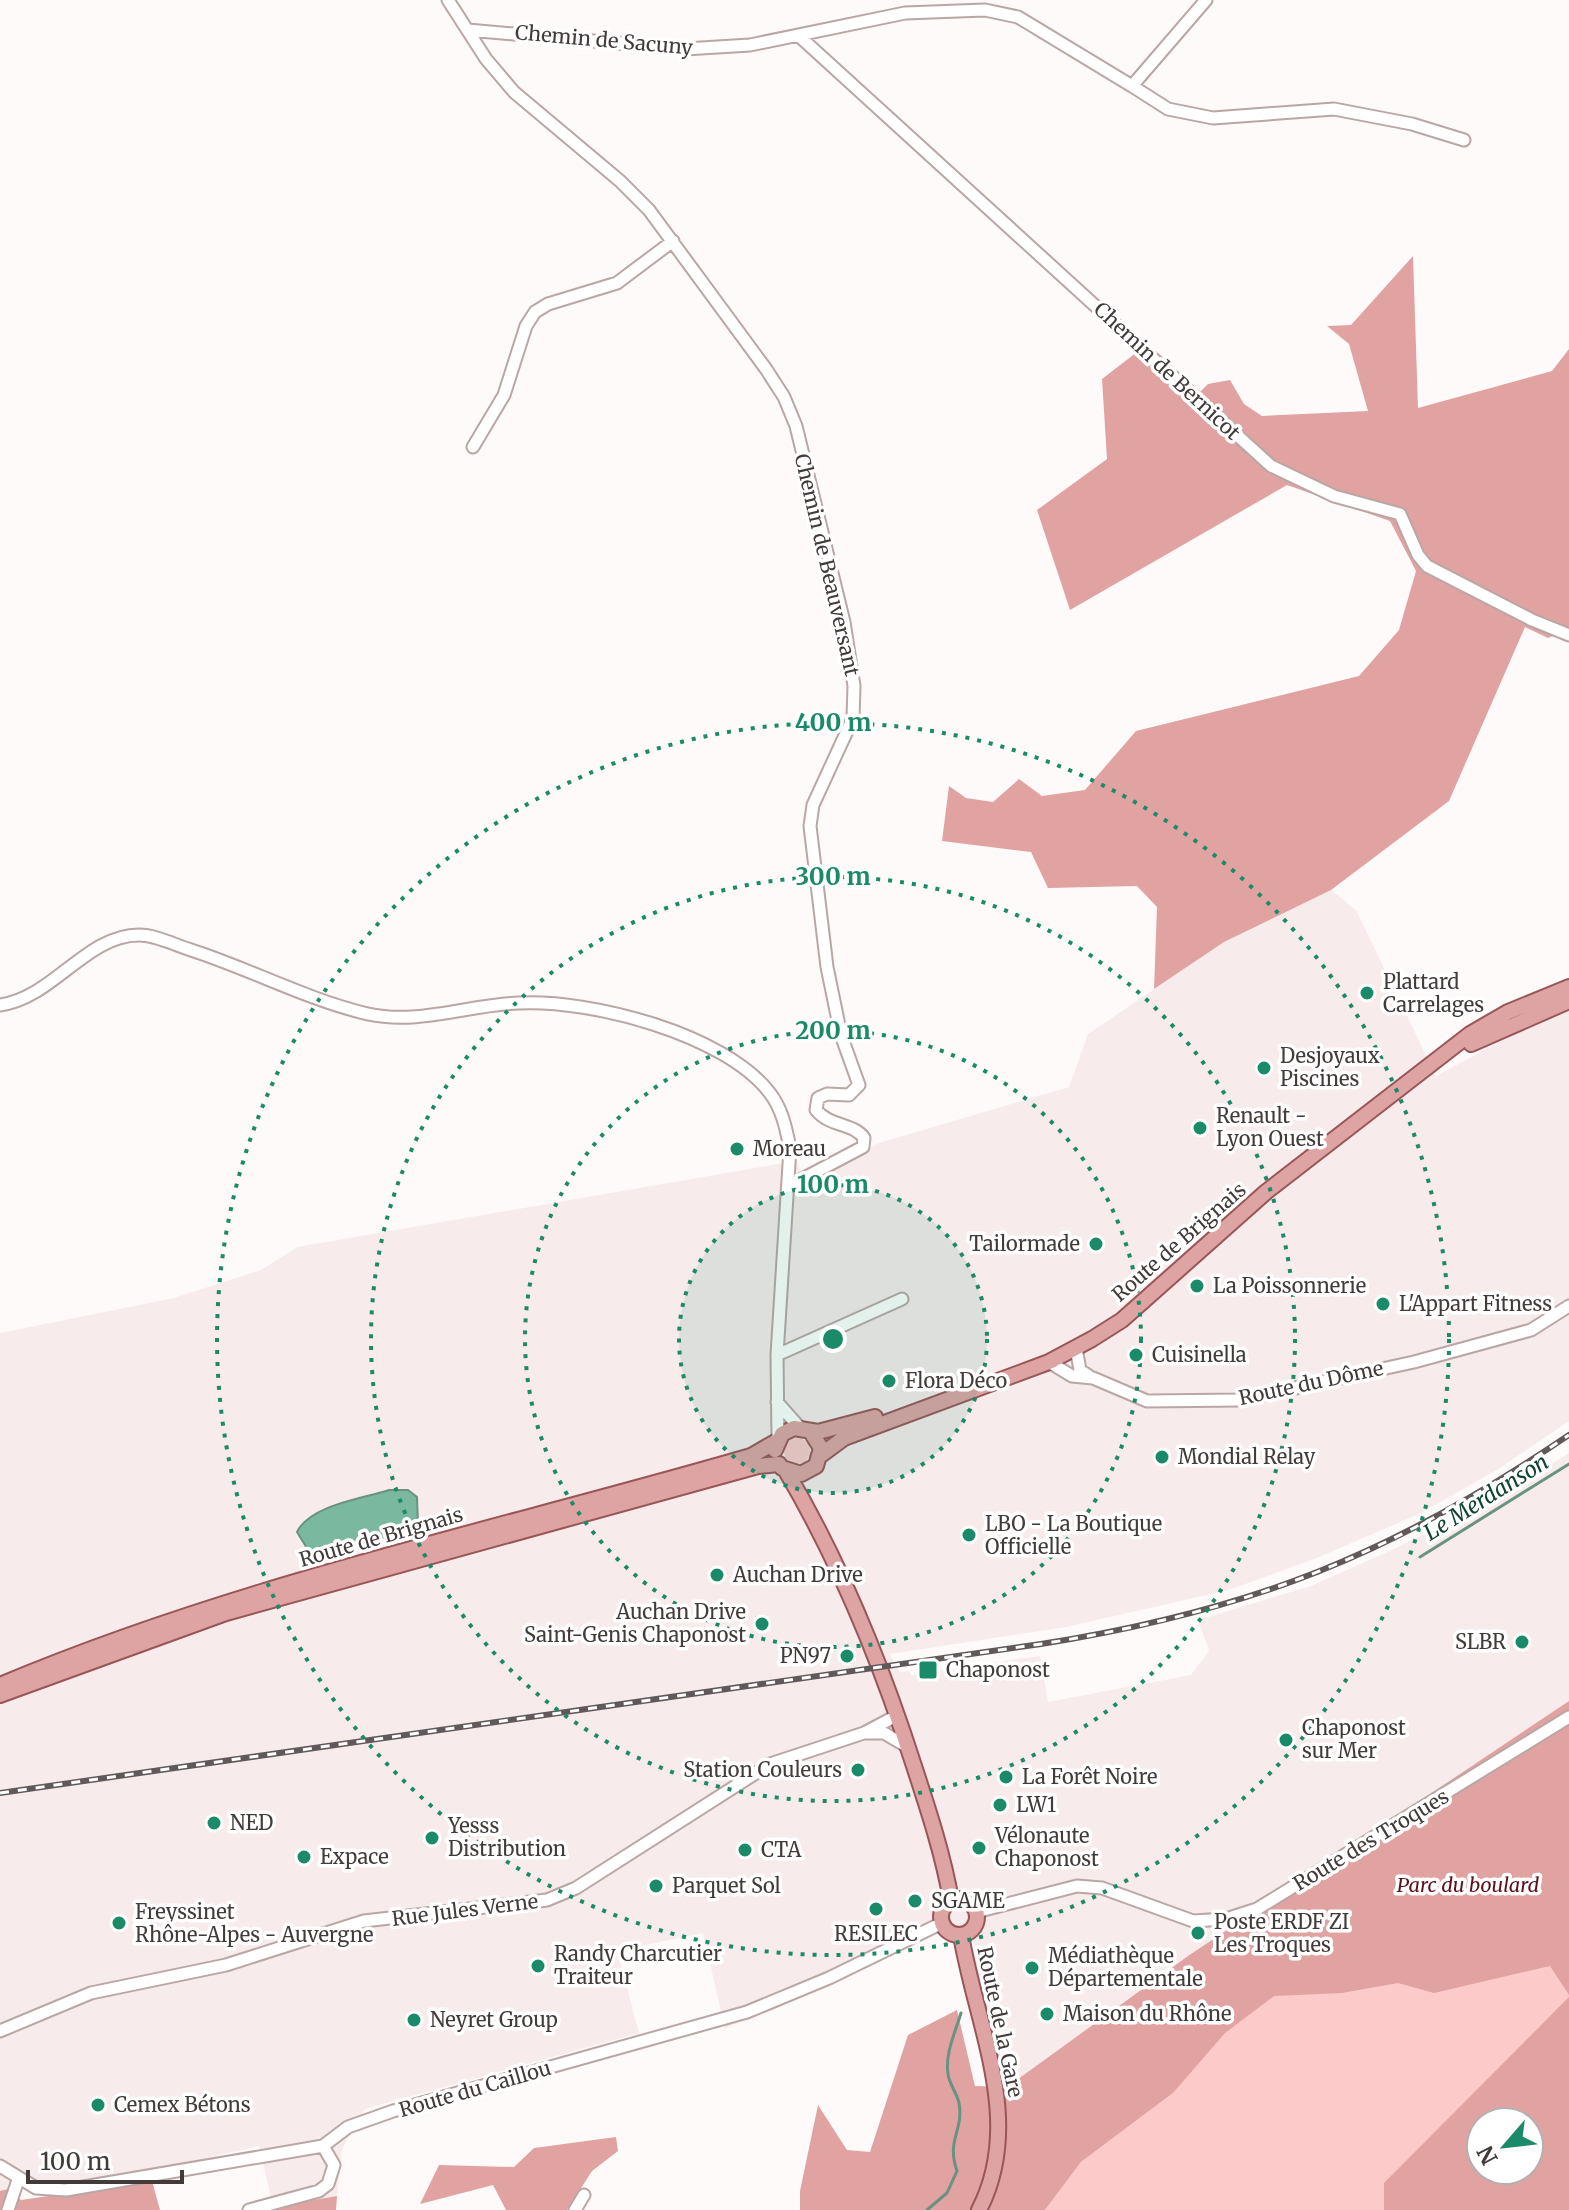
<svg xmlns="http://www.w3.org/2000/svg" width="1569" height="2210" font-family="Merriweather,serif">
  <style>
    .built { fill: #f8ebeb }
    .green { fill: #fbcac9; fill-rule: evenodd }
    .forest { fill: #e0a3a2; fill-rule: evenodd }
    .water { fill: #7bb8a0; stroke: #6a9281; stroke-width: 2 }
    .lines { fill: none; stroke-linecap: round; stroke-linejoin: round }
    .stream { stroke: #6a9281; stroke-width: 3 }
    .minor-casing { stroke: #baa6a5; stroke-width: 15 }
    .major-casing { stroke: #995657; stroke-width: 18 }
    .minor { stroke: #fff; stroke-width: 11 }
    .major { stroke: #dea3a3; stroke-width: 14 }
    .rail-casing { stroke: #615959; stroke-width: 6 }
    .rail { stroke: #fff; stroke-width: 3; stroke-dasharray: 9; stroke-linecap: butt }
    .ring { fill: none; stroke: #1b8a69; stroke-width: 4; stroke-dasharray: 4 8 }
    .poi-dot { fill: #1b8a69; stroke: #fff; stroke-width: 3 }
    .labels { text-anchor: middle; stroke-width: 7; stroke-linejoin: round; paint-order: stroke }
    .street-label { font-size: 20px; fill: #433a3a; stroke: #fff }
    .poi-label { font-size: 20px; fill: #433a3a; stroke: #fff; text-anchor: start }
    .park-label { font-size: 20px; font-style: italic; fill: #5a131a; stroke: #fff }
    .water-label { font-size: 22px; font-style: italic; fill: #0f4332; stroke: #fff }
    .centre { fill: #1b8a69; stroke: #fff; stroke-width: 4 }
    .ring-label { font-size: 24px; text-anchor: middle; font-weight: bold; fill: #1b8a69; stroke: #fff; stroke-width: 7; stroke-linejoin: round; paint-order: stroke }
  </style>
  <rect width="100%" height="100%" fill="#fffafa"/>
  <path class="built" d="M1331,890L1356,910L1436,1076L1550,1015L1569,1010V1421L1500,1468L1421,1513L1317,1558L1229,1590L1066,1627L890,1654L900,1672L910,1671L911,1675L920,1674L921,1677L940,1674V1670L1040,1656L1048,1702L1191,1675L1209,1651L1198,1620L1311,1586L1385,1553L1487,1504L1569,1453V1704L1188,1956L1007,2087L975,1966L974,1942L924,1924L725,2029L703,1933L617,1951L639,2033L365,2109L342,2149L337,2196L273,2207L259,2146L119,2177L67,2184L43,2182L0,2191V1333L174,1298L261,1270L297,1247L796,1161L806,1181L879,1143L1069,1087L1088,1034L1224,942Z"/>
  <path class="green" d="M784 1451a13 13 0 1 1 26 0a13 13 0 1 1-26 0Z
    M1569,1717V2210H1045L1081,2162L1173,2093L1188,1956ZM1481,2122H1529V2170H1481Z"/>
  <path class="forest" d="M1413,256L1418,408L1552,371L1569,349V628L1548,638L1525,627L1449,801L1331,890L1224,942L1154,989L1157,907L1137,886L1048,888L1031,852L942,841L949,786L966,798L993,802L1019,779L1042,796L1085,790L1136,731L1359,676L1399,630L1416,571L1390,521L1287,485L1070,610L1037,510L1107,459L1102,379L1137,352L1192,400L1208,384L1230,380L1244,404L1262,416L1368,411L1349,344L1327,326L1351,325Z
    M1569,1701V1995L1550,1966L1434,1993L1398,1983L1342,1993L1274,1996L1225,2033L1173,2093L1081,2162L1045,2210H800V2191L818,2105L847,2150L870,2152L908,2035L957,2010L975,2086L1007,2087L1188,1956Z
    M1569,1997V2210H1384V2183ZM1481,2122H1529V2170H1481Z
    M616,2137L618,2151L592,2171L567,2210H506L493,2185L420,2204L439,2165L514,2167L534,2148Z
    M152,2181L160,2210H0V2191L8,2189L21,2200Z
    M337,2196L336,2210H265L273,2207Z"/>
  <path class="water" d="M389,1490H408L417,1497L418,1523L413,1529L324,1554L310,1553L297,1532C310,1505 362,1499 389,1490Z"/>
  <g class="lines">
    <path class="stream" d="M1420,1557L1569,1464
      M927,2210L947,2193L957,2171C946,2139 964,2131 959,2103C957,2093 949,2084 948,2074C945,2053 955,2033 961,2013"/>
    <defs>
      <path id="minor" d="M448,0L486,59L514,92L620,181L649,210L766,369L784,397L796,426L844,622L854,686L853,718L813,805L810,826L827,967L841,1035L859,1085L849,1095L827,1094L818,1098L816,1110C830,1127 854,1123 864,1138L863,1147L789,1186
        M468,30L685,49L750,45L905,13L985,10L1018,17L1132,86L1206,0
        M799,36L1271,466L1334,496L1400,514L1418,555L1427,566L1532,620L1569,635
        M1132,86L1168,109L1213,118L1334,109L1412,124L1464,140
        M473,447L504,395L526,326L535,312L548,304L617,283L673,241
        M0,1005C53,998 86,935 139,935C156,935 175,945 191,950C250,969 308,1000 368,1014C418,1025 468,1005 519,1003C590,999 724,1034 769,1092C782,1108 786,1128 790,1148L777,1355L778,1439
        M1076,1348L1080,1370L1089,1376
        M777,1355L902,1299
        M1049,1362L1072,1376L1093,1378L1147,1401L1240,1400L1414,1362L1531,1330L1569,1306
        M777,1402L800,1428
        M865,1733H884L908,1747
        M976,1912L1077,1886L1102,1888L1193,1921L1226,1919L1257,1909L1569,1717
        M0,2031L91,1993L226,1965L364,1921L547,1900L576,1888L770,1764L864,1733L898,1715
        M0,2166L36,2188L66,2190L323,2146L348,2127L393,2111L747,2012L829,1978L942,1923
        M8,2210L18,2180
        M249,2210L319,2191L328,2184L334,2165L323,2146
        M575,2210L584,2195"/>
      <path id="major" d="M1471,1044L1569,1001
        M775,1450L782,1434L794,1428L818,1432L875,1417
        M821,1455L844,1438L1049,1362L1092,1339L1122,1320L1266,1192L1470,1034L1508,1012L1569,987
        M782,1468L801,1474L816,1466L821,1448L811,1432
        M786,1471C841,1564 881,1663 914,1766C928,1809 943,1854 951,1900
        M0,1685C242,1583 500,1529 751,1456L777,1441
        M0,1695L226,1613L758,1466L779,1464
        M941 1917a18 18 0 1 1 36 0a18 18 0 1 1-36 0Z
        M961,1935C976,2026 1025,2121 979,2210"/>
    </defs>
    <use href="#minor" class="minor-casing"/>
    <use href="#major" class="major-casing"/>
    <use href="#minor" class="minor"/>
    <use href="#major" class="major"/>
    <defs>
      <path id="rail" d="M0,1793L1041,1644C1251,1611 1393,1554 1569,1435"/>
    </defs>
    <use href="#rail" class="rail-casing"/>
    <use href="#rail" class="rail"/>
  </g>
  <circle cx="833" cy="1339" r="154" fill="#1b8a69" fill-opacity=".12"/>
  <g class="ring">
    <circle cx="833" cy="1339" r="154"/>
    <circle cx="833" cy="1339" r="308"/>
    <circle cx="833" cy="1339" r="462"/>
    <circle cx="833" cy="1339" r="616"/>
  </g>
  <g class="poi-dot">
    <circle cx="1367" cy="993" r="8"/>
    <circle cx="1264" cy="1068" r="8"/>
    <circle cx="1200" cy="1128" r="8"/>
    <circle cx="737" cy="1149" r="8"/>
    <circle cx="1096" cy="1244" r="8"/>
    <circle cx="1197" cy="1286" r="8"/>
    <circle cx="1383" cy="1304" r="8"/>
    <circle cx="1136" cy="1355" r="8"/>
    <circle cx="889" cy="1381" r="8"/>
    <circle cx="1162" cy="1457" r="8"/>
    <circle cx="969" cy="1535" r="8"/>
    <circle cx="717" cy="1575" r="8"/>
    <circle cx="762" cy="1624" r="8"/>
    <circle cx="1522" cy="1642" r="8"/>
    <circle cx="847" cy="1656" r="8"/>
    <rect x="918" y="1660" width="20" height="20" rx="4"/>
    <circle cx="1286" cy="1740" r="8"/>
    <circle cx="858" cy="1770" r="8"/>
    <circle cx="1006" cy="1777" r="8"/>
    <circle cx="1000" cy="1805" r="8"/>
    <circle cx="214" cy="1823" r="8"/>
    <circle cx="432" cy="1838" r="8"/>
    <circle cx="979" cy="1848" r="8"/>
    <circle cx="745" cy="1850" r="8"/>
    <circle cx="304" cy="1857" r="8"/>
    <circle cx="656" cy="1886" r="8"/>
    <circle cx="915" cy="1901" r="8"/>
    <circle cx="876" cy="1909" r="8"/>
    <circle cx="119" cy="1923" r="8"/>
    <circle cx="1198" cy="1933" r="8"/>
    <circle cx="538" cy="1966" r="8"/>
    <circle cx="1032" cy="1968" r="8"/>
    <circle cx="1047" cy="2014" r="8"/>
    <circle cx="414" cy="2020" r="8"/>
    <circle cx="98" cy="2105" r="8"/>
  </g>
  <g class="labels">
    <g class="street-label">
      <text transform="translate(604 40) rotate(5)" y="7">Chemin de Sacuny</text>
      <text transform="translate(1167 371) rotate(43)" y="7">Chemin de Bernicot</text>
      <text transform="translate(827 565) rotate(77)" y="7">Chemin de Beauversant</text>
      <text transform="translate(1179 1242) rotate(-41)" y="7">Route de Brignais</text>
      <text transform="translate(1311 1383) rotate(-12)" y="7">Route du Dôme</text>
      <text transform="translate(381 1537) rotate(-16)" y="7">Route de Brignais</text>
      <text transform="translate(1371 1840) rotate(-31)" y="7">Route des Troques</text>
      <text transform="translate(465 1910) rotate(-7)" y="7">Rue Jules Verne</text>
      <text transform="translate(1000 2022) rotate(78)" y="7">Route de la Gare</text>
      <text transform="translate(475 2089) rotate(-16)" y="7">Route du Caillou</text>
    </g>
    <g class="poi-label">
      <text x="1383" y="989">Plattard<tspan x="1383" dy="23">Carrelages</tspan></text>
      <text x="1280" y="1063">Desjoyaux<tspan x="1280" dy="23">Piscines</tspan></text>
      <text x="1216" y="1123">Renault -<tspan x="1216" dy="23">Lyon Ouest</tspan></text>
      <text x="753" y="1156">Moreau</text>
      <text x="1080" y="1251" text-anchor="end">Tailormade</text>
      <text x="1213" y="1293">La Poissonnerie</text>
      <text x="1399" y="1311">L'Appart Fitness</text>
      <text x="1152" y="1362">Cuisinella</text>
      <text x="905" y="1388">Flora Déco</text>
      <text x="1178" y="1464">Mondial Relay</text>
      <text x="985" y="1531">LBO - La Boutique<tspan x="985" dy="23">Officielle</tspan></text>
      <text x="733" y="1582">Auchan Drive</text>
      <text x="746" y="1619" text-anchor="end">Auchan Drive<tspan x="746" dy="23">Saint-Genis Chaponost</tspan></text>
      <text x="1506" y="1649" text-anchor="end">SLBR</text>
      <text x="831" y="1663" text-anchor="end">PN97</text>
      <text x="946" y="1677">Chaponost</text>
      <text x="1302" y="1735">Chaponost<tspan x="1302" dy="23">sur Mer</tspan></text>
      <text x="842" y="1777" text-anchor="end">Station Couleurs</text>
      <text x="1022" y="1784">La Forêt Noire</text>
      <text x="1016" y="1812">LW1</text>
      <text x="230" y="1830">NED</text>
      <text x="448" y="1833">Yesss<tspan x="448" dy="23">Distribution</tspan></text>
      <text x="995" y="1843">Vélonaute<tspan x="995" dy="23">Chaponost</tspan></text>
      <text x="761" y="1857">CTA</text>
      <text x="320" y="1864">Expace</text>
      <text x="672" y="1893">Parquet Sol</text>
      <text x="931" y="1908">SGAME</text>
      <text x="135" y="1919">Freyssinet<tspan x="135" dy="23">Rhône-Alpes - Auvergne</tspan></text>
      <text x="1214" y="1929">Poste ERDF ZI<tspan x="1214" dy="23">Les Troques</tspan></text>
      <text x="876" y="1941" text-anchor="middle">RESILEC</text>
      <text x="554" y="1961">Randy Charcutier<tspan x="554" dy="23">Traiteur</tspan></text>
      <text x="1048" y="1963">Médiathèque<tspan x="1048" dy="23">Départementale</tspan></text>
      <text x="1063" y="2021">Maison du Rhône</text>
      <text x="430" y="2027">Neyret Group</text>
      <text x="114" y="2112">Cemex Bétons</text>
    </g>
    <g class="park-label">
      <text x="1468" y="1892">Parc du boulard</text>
    </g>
    <g class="water-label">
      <text transform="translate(1486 1497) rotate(-32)" y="8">Le Merdanson</text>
    </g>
  </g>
  <circle cx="833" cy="1339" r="12" class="centre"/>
  <g class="ring-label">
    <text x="833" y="731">400 m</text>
    <text x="833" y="885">300 m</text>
    <text x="833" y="1039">200 m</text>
    <text x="833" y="1193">100 m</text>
  </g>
  <g transform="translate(1505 2146) rotate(242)"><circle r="38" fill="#ffffff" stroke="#b4b0b0" stroke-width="2"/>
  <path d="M0-6L14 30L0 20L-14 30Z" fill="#1b8a69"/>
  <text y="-12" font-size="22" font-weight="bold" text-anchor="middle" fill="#433a3a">N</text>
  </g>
  <path d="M28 2170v12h154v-12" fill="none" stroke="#433a3a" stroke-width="4"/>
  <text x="40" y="2170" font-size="24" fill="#433a3a" stroke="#ffffff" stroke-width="6" paint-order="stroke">100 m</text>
</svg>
